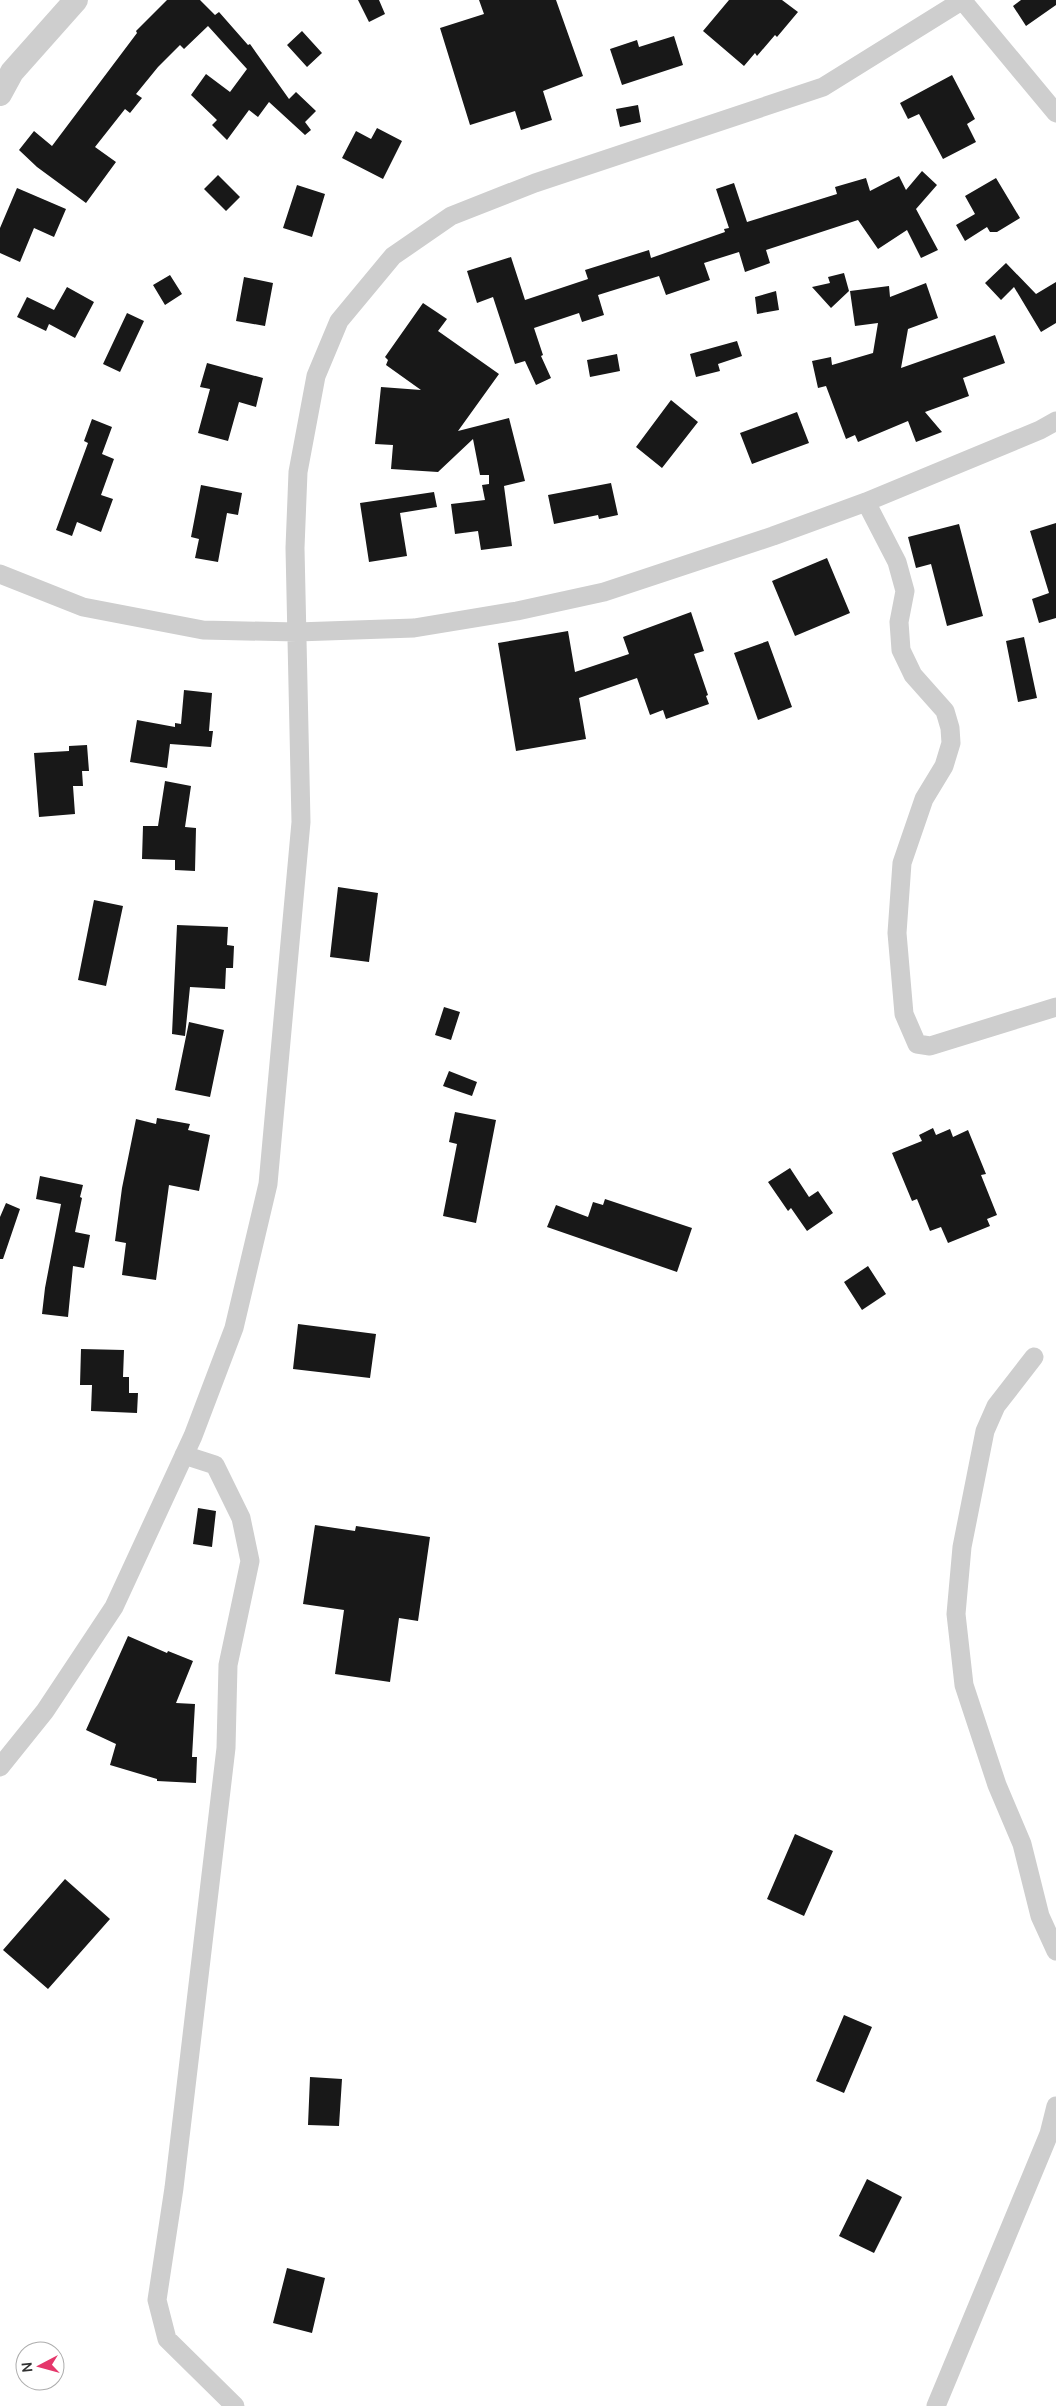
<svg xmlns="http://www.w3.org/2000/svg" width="1056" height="2406" font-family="Manrope,sans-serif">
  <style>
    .building { fill: #181818 }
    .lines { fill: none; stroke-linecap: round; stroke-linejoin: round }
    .minor { stroke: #cecece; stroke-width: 19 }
    .tertiary { stroke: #cecece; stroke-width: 24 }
  </style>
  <rect width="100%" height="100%" fill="#fff"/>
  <path class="building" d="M167,0H200L215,15L219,12L248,45L250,44L289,99L296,92L316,111L305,122L311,130L305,135L269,102L258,117L249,110L227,140L212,125L217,120L191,95L206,74L230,92L247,69L208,26L184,49L180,45L158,67L136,94L142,98L130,113L125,109L95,147L116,162L86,203L37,167L19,150L34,131L52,146L137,33L136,31Z
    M358,0H379L385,14L369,22Z
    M479,0H556L583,76L543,91L552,120L521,130L515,111L470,125L440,28L484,14Z
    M729,0H782L798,12L777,37L775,35L757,56L755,53L744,66L703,31Z
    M1021,0H1056V5L1026,26L1013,6Z
    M302,31L322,53L307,67L287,45Z
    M674,36L683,65L622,85L610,49L637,40L639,47Z
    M952,75L975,119L967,124L976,142L943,159L919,114L908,119L900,103Z
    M638,105L641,122L620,127L616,109Z
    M377,128L402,141L383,179L342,158L356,131L371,139Z
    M922,171L937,185L916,209L938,250L921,258L907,230L878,249L858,220L766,250L770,263L745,272L739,252L704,263L710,280L666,295L659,276L598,295L604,315L582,322L579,313L534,328L543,355L541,356L551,378L536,385L525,361L515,364L493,297L477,303L467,271L511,257L525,300L588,279L585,270L649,250L651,258L725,232L724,229L729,228L716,189L734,183L747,222L837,194L835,187L866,178L870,191L899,176L906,190Z
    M218,175L240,197L226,211L204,189Z
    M996,178L1020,218L997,232H990L987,227L965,241L956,225L975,214L965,196Z
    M297,185L325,194L312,237L283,228Z
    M17,188L66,209L54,237L34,228L20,262L0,253V228Z
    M1006,263L1036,294L1056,282V323L1041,332L1014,287L1001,300L985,283Z
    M844,273L849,291L831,308L812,287L830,283L828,277Z
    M170,275L182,294L165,305L153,285Z
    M244,277L273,283L265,326L236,321Z
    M926,283L938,318L908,329L901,368L995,335L1005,363L963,378L969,396L925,412L942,432L916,442L908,421L858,442L855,435L846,439L826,386L818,388L812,361L831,357L832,365L873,353L878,323L855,326L850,291L889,286L890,297Z
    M67,287L94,302L75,338L49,324L46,331L17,317L27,297L54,310Z
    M776,291L779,310L757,314L755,297Z
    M423,303L447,319L438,331L499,374L458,431L509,418L525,481L504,486L512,546L481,550L478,531L455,534L451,504L485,500L482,485L489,484V475H480L473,439L438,472L391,469L393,445L375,444L381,387L421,390L386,365L388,360L385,357Z
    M127,313L144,321L120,372L103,364Z
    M737,341L742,356L718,364L720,371L696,377L690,354Z
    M617,354L620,371L590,377L587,360Z
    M207,363L263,378L256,407L239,402L228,441L198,433L210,389L200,387Z
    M671,400L698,422L662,468L636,447Z
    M797,412L809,443L752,464L740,433Z
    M92,419L112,427L102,454L114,459L101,495L113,499L101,532L77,522L72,536L56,530L88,443L84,441Z
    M611,483L618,515L599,519L598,515L554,524L548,495Z
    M201,485L242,493L238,515L227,513L218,562L195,558L199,539L191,537Z
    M434,492L437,507L400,513L407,556L369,562L360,503Z
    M1056,523V618L1039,623L1032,599L1049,593L1030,531Z
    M959,524L983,616L947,626L931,564L916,568L908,537Z
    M827,558L850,613L795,636L772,581Z
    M691,612L704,651L694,654L708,695L706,696L709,704L666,719L663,710L650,715L637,678L579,698L586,739L516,751L498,643L568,631L575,672L629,654L623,637Z
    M1024,637L1037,698L1018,702L1006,641Z
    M768,641L792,707L758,720L734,653Z
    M184,690L212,693L209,731H213L211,747L170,744L167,768L130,762L137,720L175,727V723L181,724Z
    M87,745L89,771H82L83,786H73L75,814L39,817L34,753L69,751V746Z
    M165,781L191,786L185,827L196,828L195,871L175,870V860L142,859L143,826H158Z
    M338,887L378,893L369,962L330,957Z
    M94,900L123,906L106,986L78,980Z
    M177,925L228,927L227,945L234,946L233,968H226L225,989L190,987L185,1036L172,1034Z
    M444,1007L460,1012L451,1040L435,1035Z
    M189,1022L224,1030L210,1097L175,1090Z
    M449,1071L477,1082L472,1096L443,1086Z
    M455,1112L496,1120L476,1223L443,1216L457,1144L449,1142Z
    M157,1118L190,1124L188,1130L210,1135L199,1191L169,1185L156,1280L122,1275L126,1243L115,1241L122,1188L136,1119L156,1124Z
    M933,1128L936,1135L950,1129L953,1137L968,1130L986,1174L981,1175L997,1215L987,1219L990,1226L948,1243L941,1227L930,1231L917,1199L912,1201L892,1153L922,1141L919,1135Z
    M790,1168L809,1197L818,1191L833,1213L807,1231L791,1208L788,1211L768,1182Z
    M40,1176L83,1185L80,1197L82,1198L75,1232L90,1235L84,1268L73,1266L68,1317L42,1314L45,1288L61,1204L36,1199Z
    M605,1199L692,1228L677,1272L547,1227L556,1205L588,1217L593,1202L603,1205Z
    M6,1203L20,1209L3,1259H0V1217Z
    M868,1266L886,1294L862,1310L844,1282Z
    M298,1324L376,1334L370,1378L293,1369Z
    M81,1349L124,1350L123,1377H129V1393H138L137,1413L91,1411L92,1385H80Z
    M198,1508L216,1511L212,1547L193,1544Z
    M315,1525L355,1531L356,1526L430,1537L418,1621L399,1618L390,1682L335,1674L344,1610L303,1604Z
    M128,1636L167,1653L168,1651L193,1661L176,1703L195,1704L192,1757H197L196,1783L157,1781V1779L110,1765L116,1744L86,1730Z
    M795,1834L833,1851L804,1916L767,1899Z
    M65,1879L110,1919L48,1989L3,1950Z
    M844,2015L872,2027L844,2093L816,2081Z
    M310,2077L342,2079L339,2126L308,2125Z
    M867,2179L902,2197L874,2253L839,2236Z
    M287,2268L325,2278L312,2333L273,2323Z"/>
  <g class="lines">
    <path class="minor" d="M962,0L1056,113
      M866,502L897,562L905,591L899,622L901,650L913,675L945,711L950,728L951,743L944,766L924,799L902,863L897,933L904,1014L917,1044L930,1046L1056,1007
      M0,574L83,607L203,630L297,632L414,628L517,611L604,592L773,536L866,502L1040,430L1056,421
      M1034,1357L996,1406L985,1431L962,1547L956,1614L964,1685L997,1785L1022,1844L1040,1916L1056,1951
      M184,1455L215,1465L241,1518L250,1561L228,1665L226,1748L174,2188L157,2300L167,2339L235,2406
      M0,1767L45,1711L114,1607L193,1436L234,1328L268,1184L301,822L295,548L298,472L316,376L339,321L393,256L451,216L535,183L823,87L963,0
      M936,2406L1049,2134L1056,2106"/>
    <path class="tertiary" d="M0,94L12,72L76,0"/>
  </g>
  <g transform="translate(40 2366) rotate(264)"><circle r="24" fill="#ffffff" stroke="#adadad"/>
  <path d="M0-4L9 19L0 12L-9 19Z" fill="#e5376b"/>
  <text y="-8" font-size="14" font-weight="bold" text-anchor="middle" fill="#313131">N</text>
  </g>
</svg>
